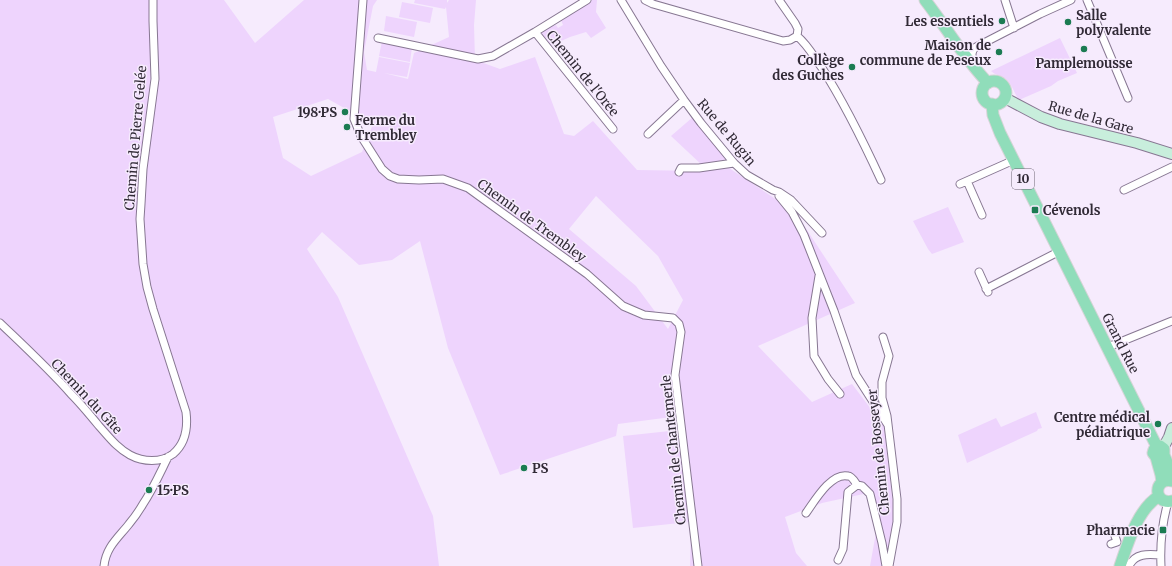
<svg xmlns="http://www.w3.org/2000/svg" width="1172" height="566" font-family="Merriweather,serif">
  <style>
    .green { fill: #eed4fd; fill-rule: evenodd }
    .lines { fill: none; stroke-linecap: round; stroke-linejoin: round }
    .street-casing { stroke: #877792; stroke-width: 9 }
    .secondary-casing { stroke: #877792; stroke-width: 12 }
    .primary-casing { stroke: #d6d4d7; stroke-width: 13 }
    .street { stroke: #fff; stroke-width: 7 }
    .secondary { stroke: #c8eedc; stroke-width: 10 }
    .primary { stroke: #90ddba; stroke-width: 11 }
    .poi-dot { fill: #1b7b52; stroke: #f6ebfd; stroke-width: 1.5 }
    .labels { text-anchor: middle; stroke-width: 3; stroke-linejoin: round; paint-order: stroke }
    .shield { fill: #f6ebfd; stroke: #6c6472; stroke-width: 1 }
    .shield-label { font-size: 12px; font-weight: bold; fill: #312a36 }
    .poi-label { font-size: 13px; font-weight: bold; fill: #312a36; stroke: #f6ebfd; text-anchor: end }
    .street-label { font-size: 13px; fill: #312a36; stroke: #f6ebfd }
  </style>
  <rect width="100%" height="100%" fill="#f6ebfd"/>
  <path class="green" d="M0,0H224L255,43L304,0H377L373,6L364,52L367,70L376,72L379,57L410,63L407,77L384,73L408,79L414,53L449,37L446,7L445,9L414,3L415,0H447V3L449,0H476L474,25L475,60L500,69L535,57L564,134L574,136L593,121L637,170L701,171L729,168L795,212L855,303L758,346L812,402L852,384L884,426L895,521L887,566H870L877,527L868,493L822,503L785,517L796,553L807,566H690L691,522L679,416L618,424L616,436L500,475L448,348L420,241L392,260L359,265L322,232L307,249L338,297L433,516L439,566H0ZM328,99L373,124L362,152L311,176L283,158L273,117ZM596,196L658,256L683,300L668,329L636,286L569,229Z
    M592,0H597L596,12L606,28L591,38L586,32L570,37L550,46L542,36L541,31L552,25L553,26L556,25L558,28L563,25L561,20Z
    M402,2L433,8L430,23L399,17Z
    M386,16L417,22L414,37L384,31Z
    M1060,38L1077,73L1058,81L1051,86L1019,100C1014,93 1012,84 1006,79C1001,75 995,75 991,71Z
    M382,41L412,47L410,62L379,56Z
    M693,117L727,159L703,166L671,136Z
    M948,207L964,242L932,254L928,249L913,221Z
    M1036,412L1042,428L1038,429L1037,431L967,463L958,435L996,418L1001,427Z
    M679,430L689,522L633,528L623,436Z"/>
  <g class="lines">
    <defs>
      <path id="street" d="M363,0L354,119L361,136L382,169L390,176L398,179L419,180L443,179L468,188L587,274L623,306L644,315L673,318L679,324L681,332L675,375L698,566
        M621,0L661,66L684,100L701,123L734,163L747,175L773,190L779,192L791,200L822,233
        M645,0L653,4L783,41L790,40L797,36
        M779,0L795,23L798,29L797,36
        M1005,0L1014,28
        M1087,0L1128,98
        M535,32L613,129
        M797,36C808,45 814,57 822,68C845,104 863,141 881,180
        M378,38L478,59L493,56L535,32L587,0
        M974,63C972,57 970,51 976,47L1040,14L1071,0
        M648,134L684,100
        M679,172L681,168H699L734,163
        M967,181L982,215
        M960,184L1014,160
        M1124,190L1172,167
        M779,196L792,212L804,235L834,311L856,375L888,425
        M979,272L988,292
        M819,276L812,318L814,356L828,379L840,394
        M986,289L1060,251
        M0,323C24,346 49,369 71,394C81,404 90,415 99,426C109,437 117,448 130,455C143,462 161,463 173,454C186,443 188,428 186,412L153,309L147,287L143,264L140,219L141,204L143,169L155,79L153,21V0
        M883,337L889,356L882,382V398L887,416L897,499V522L889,566
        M1108,347L1172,321
        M806,513C814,502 831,472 848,476C852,476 855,482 857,485
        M1111,544L1117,542L1113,530
        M838,560L843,549L848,492L857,485L862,486L870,494L882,543L886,566
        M104,566C106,547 118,538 129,524C134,518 139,511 143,504C153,489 160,473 168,457
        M1129,566C1135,553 1148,554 1160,555
        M1161,566C1160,545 1162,523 1168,502"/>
      <path id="secondary" d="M1005,98L1041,117L1060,124L1137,143L1172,154
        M1163,448L1169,437L1172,428"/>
      <path id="primary" d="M925,0C946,27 964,58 988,83
        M982 93a12 12 0 1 1 24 0a12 12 0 1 1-24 0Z
        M992,104L993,115L1000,133L1157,447
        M1164,455L1160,458L1156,457L1153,453C1154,448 1156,446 1160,446L1164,449V455L1172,474
        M1156,457L1161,475L1162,482
        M1172,481C1153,477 1153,505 1172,501
        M1120,566C1128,543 1137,510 1159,496"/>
    </defs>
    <use href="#street" class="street-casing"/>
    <use href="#secondary" class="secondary-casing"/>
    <use href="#primary" class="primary-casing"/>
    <use href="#street" class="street"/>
    <use href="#secondary" class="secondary"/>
    <use href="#primary" class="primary"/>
  </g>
  <g class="poi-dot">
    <circle cx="1002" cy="21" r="4"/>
    <circle cx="1068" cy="22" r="4"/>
    <circle cx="1084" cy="49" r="4"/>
    <circle cx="999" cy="52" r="4"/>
    <circle cx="852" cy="67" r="4"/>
    <circle cx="345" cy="112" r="4"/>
    <circle cx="347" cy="127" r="4"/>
    <rect x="1031" y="206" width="8" height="8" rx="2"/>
    <circle cx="1158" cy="424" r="4"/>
    <circle cx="524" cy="468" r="4"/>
    <circle cx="149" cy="490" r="4"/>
    <rect x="1159" y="526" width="8" height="8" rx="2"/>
  </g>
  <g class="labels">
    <rect class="shield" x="1012" y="169" width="22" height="20" rx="3"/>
    <g class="shield-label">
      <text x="1023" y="183">10</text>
    </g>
    <g class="poi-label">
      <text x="1076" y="20" text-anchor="start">Salle<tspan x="1076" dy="15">polyvalente</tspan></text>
      <text x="994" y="26">Les essentiels</text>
      <text x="991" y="50">Maison de<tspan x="991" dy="15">commune de Peseux</tspan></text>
      <text x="844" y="65">Collège<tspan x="844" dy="15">des Guches</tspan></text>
      <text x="1084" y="68" text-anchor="middle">Pamplemousse</text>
      <text x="337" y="117">198·PS</text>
      <text x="355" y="125" text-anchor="start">Ferme du<tspan x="355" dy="15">Trembley</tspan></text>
      <text x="1043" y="215" text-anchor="start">Cévenols</text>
      <text x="1150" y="422">Centre médical<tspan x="1150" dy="15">pédiatrique</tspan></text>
      <text x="532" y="473" text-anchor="start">PS</text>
      <text x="157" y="495" text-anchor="start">15·PS</text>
      <text x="1155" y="535">Pharmacie</text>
    </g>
    <g class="street-label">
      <text transform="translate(583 73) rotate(51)" y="5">Chemin de l'Orée</text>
      <text transform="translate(1091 117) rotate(16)" y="5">Rue de la Gare</text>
      <text transform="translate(727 132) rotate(50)" y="5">Rue de Rugin</text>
      <text transform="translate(135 138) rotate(-85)" y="5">Chemin de Pierre Gelée</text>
      <text transform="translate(532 220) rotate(36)" y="5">Chemin de Trembley</text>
      <text transform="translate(1121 343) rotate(63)" y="5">Grand Rue</text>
      <text transform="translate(87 396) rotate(47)" y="5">Chemin du Gîte</text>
      <text transform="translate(673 450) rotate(-96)" y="5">Chemin de Chantemerle</text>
      <text transform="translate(878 452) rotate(-96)" y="5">Chemin de Bosseyer</text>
    </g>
  </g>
</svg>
